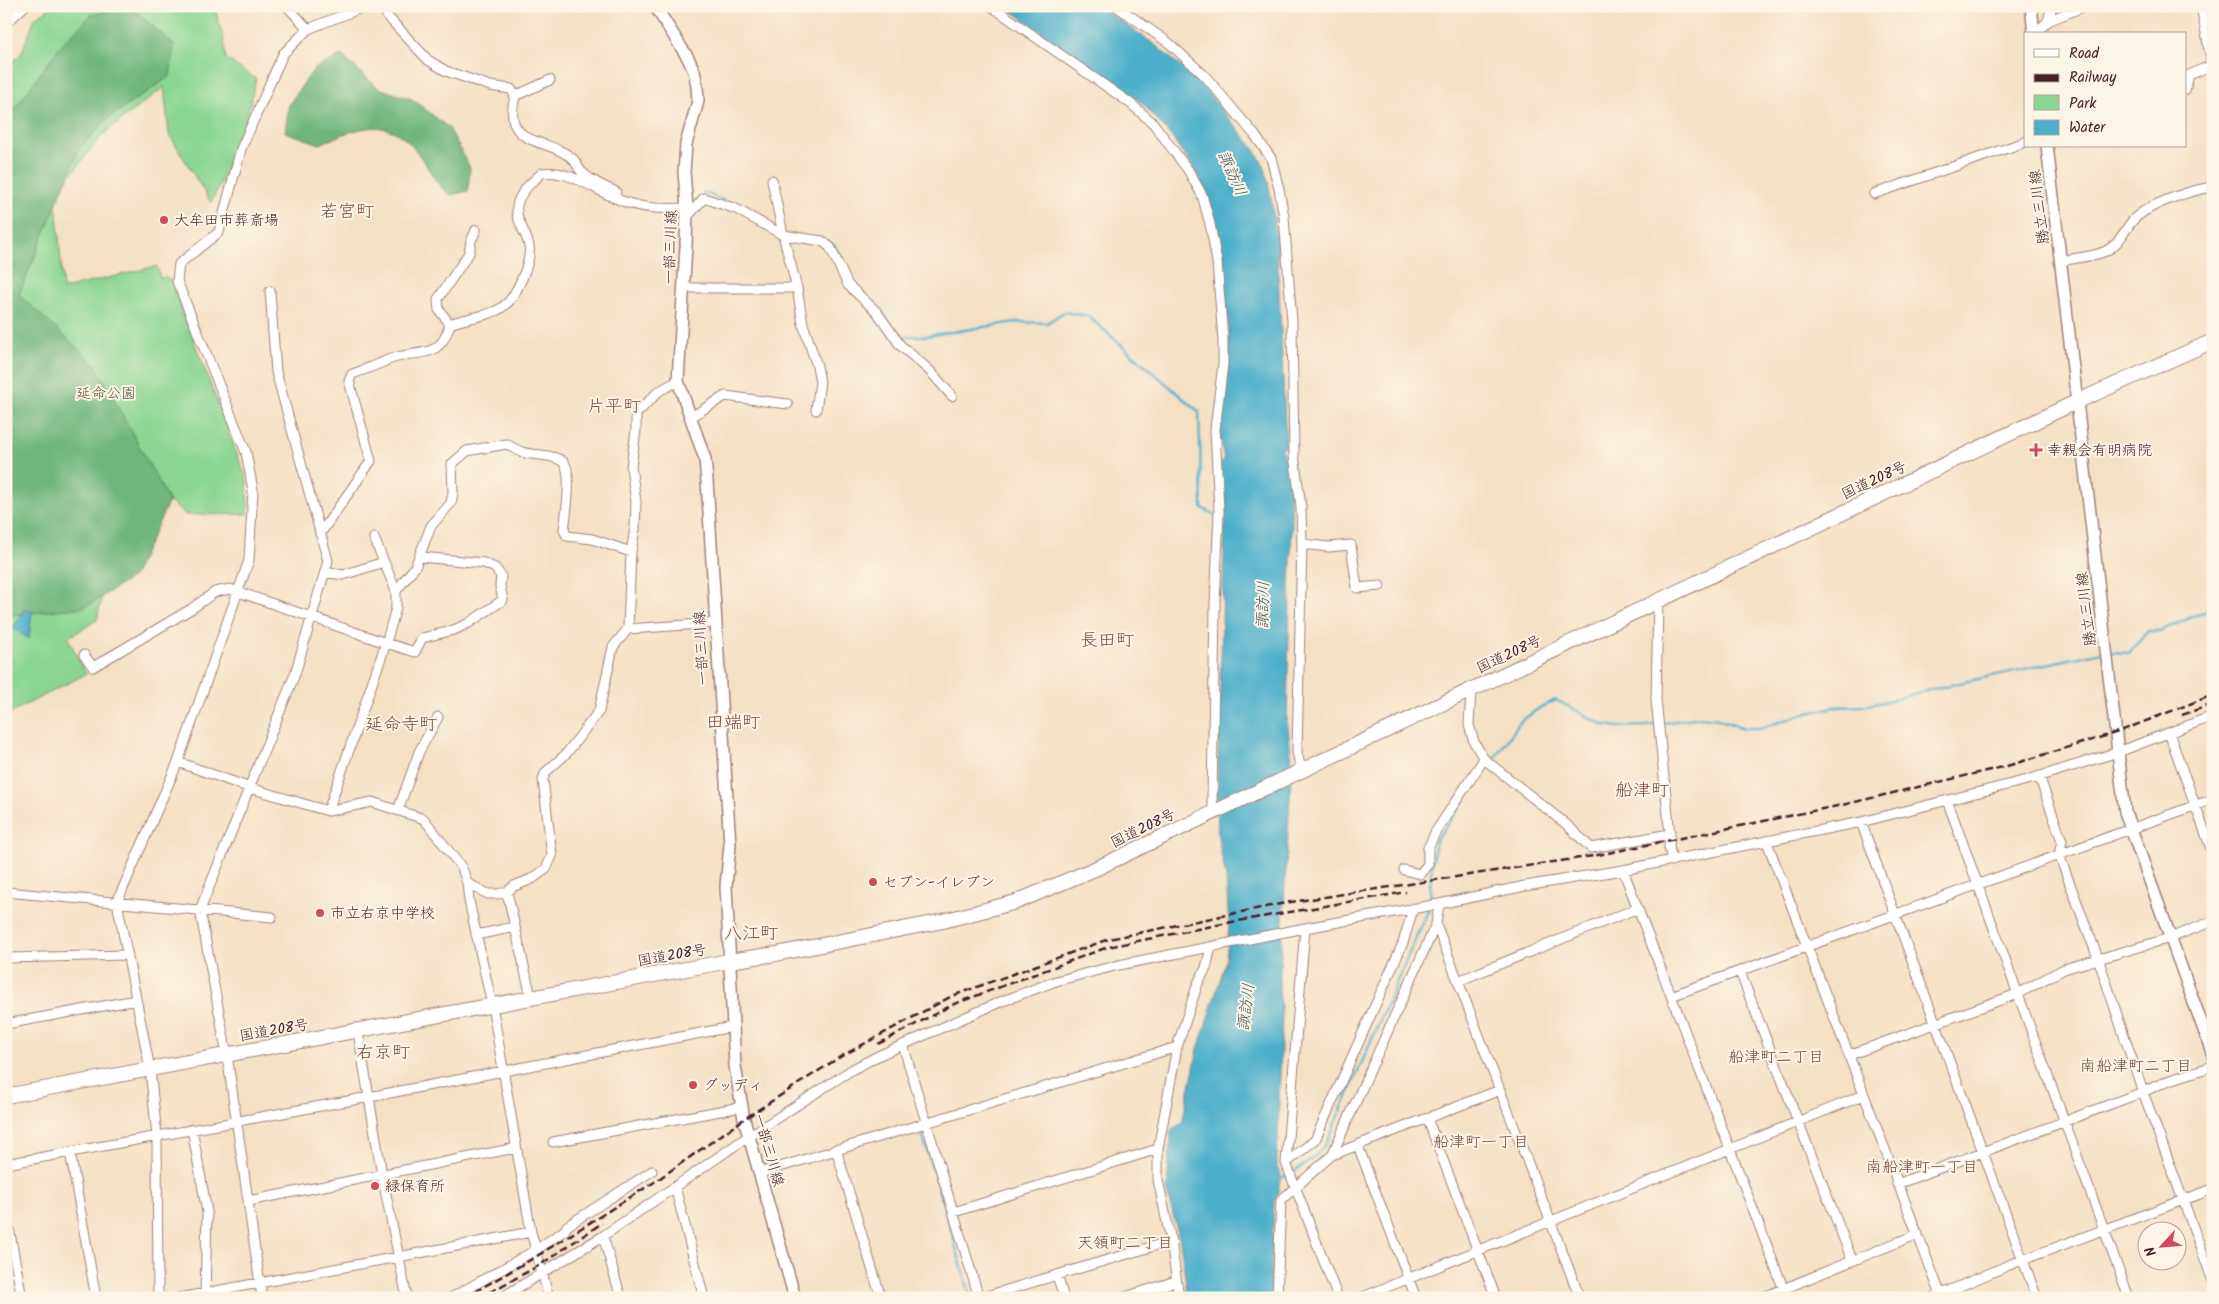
<svg xmlns="http://www.w3.org/2000/svg" width="2219" height="1304" font-family="Kalam,'Klee One',sans-serif">
  <style>
    .green { fill: #8ad592; stroke: #6a7a5e }
    .forest { fill: #6fb67c; stroke: #5c6a54 }
    .water { fill: #4bafca; stroke: #4a677a }
    .lines { fill: none; stroke-linecap: round; stroke-linejoin: round }
    .stream { stroke: #4bafca; stroke-width: 2.5 }
    .minor-casing { stroke: #9f8078; stroke-width: 11 }
    .secondary-casing { stroke: #9f8078; stroke-width: 14 }
    .trunk-casing { stroke: #9f8078; stroke-width: 16 }
    .minor { stroke: #fff; stroke-width: 9 }
    .secondary { stroke: #fff; stroke-width: 11 }
    .trunk { stroke: #fff; stroke-width: 14 }
    .rail { stroke: #4a1f2b; stroke-width: 2.5; stroke-dasharray: 8 4; stroke-linecap: butt }
    .poi-dot { fill: #d1495b; stroke: #fcf5e5; stroke-width: 2 }
    .labels { text-anchor: middle; stroke-width: 4; stroke-linejoin: round; paint-order: stroke }
    .street-label { font-size: 15px; fill: #4a1f2b; stroke: #fcf5e5 }
    .poi-label { font-size: 15px; fill: #4a1f2b; stroke: #fcf5e5; text-anchor: start }
    .park-label { font-size: 15px; fill: #5d564a; stroke: #fcf5e5 }
    .water-label { font-size: 16px; font-style: italic; fill: #4a596b; stroke: #fcf5e5 }
    .neighbourhood-label { font-size: 16px; fill: #7b4b44; stroke: #fcf5e5 }
    .quarter-label { font-size: 18px; fill: #7b4b44; stroke: #fcf5e5 }
  </style>
  <rect width="100%" height="100%" fill="#fcf5e5"/>
  <filter id="ink" filterUnits="userSpaceOnUse"><feTurbulence type="fractalNoise" baseFrequency=".02" numOctaves="2"/><feDisplacementMap in="SourceGraphic" scale="10" xChannelSelector="R" yChannelSelector="G"/><feConvolveMatrix kernelMatrix="1 2 1 2 8 2 1 2 1" color-interpolation-filters="sRGB"/></filter>
  <filter id="wash" filterUnits="userSpaceOnUse"><feTurbulence type="fractalNoise" baseFrequency=".0096" numOctaves="4" result="noise"/><feDisplacementMap in="SourceGraphic" scale="20" xChannelSelector="R" yChannelSelector="G"/><feGaussianBlur stdDeviation="1.12" result="paint"/><feColorMatrix in="noise" values="0 0 0 0 0 0 0 0 0 0 0 0 0 0 0 0 0 1.4 0 .05"/><feComposite in="paint" operator="in"/></filter>
  <g filter="url(#wash)">
    <rect width="100%" height="100%" fill="#f4e1c4"/>
    <path class="green" d="M53,6H214L224,40L226,59L256,79L241,140L211,203L169,134L164,87L101,136L53,198L57,211L63,289L157,266L160,278L166,277L171,281L247,480L248,514L186,515L149,485L105,583L97,620L68,638L86,674L6,715V68L21,54L35,18Z"/>
    <path class="forest" d="M131,7L174,45L170,76L106,120L79,149L19,295L95,364L169,501L133,577L85,607L6,616V121L61,45L91,15Z
      M341,55L378,88L412,99L449,128L470,168L468,191L451,195C438,187 432,174 424,162C393,114 366,124 320,144L285,132L289,104L314,69Z"/>
    <path class="water" d="M1005,6H1099L1154,44L1197,80L1253,147L1265,167L1271,197L1277,243L1286,447H1283L1282,452L1288,463L1292,518L1287,718L1292,762L1279,989L1282,1017L1277,1163V1168L1281,1173L1277,1198L1274,1201L1270,1298H1188L1180,1241L1167,1192L1171,1130L1182,1123L1198,1049L1226,961L1229,926L1226,878L1218,837L1217,797L1225,518L1222,515L1224,513L1219,466L1224,460L1220,436L1222,395L1228,370L1229,331L1220,242L1207,194L1195,171L1171,136L1143,104Z
      M25,609L32,611L29,639L13,628Z"/>
    <g class="lines">
      <path class="stream" d="M703,192L725,201
        M831,243L835,246L843,264
        M877,306L887,319
        M894,330L905,336H926L1016,322L1047,323L1064,312L1088,316L1199,412L1202,508L1217,516
        M2110,652L2129,653L2148,631H2160L2213,608
        M1430,903L1431,873L1436,840L1521,721L1541,707L1556,700L1604,725L1619,727L1647,726L1700,717L1718,719L1744,728H1761L1803,714L1834,707L1863,706L1883,702L1937,688L2102,652
        M921,1130L971,1298
        M1293,1172C1307,1164 1321,1153 1329,1138L1429,908
        M1277,1178H1281L1288,1175"/>
    </g>
  </g>
  <g filter="url(#ink)">
    <g class="lines">
      <defs>
        <path id="minor" d="M287,6L308,29
          M384,6L387,16L428,60L446,71L490,86L511,89L515,96
          M991,6L1130,103L1153,123L1188,170L1202,195L1210,224L1217,262L1223,340V364L1215,429L1219,511L1215,605L1212,801L1214,811
          M1116,6L1169,43L1205,76L1254,134L1271,158L1279,189L1284,217L1292,321L1294,455L1301,507L1302,544L1297,752L1301,770
          M2048,21L2052,6
          M6,23L25,6
          M2035,34L2048,21L2085,6
          M550,80L515,96C501,149 549,136 574,160C576,163 578,167 580,170C588,180 605,187 616,192
          M2185,90L2189,75L2212,65L2201,6
          M772,180L783,235L797,288L803,324L817,366L820,382L816,410
          M1874,194L2025,142
          M687,217L704,198L736,209L783,235L822,241L830,247L848,285L877,312L900,345L929,370L952,396
          M2060,261C2074,258 2093,257 2106,251C2120,244 2124,230 2134,219C2149,204 2191,190 2213,187
          M684,288H797
          M450,324C467,317 490,317 504,306C516,297 532,261 529,246C526,230 511,216 519,199C524,188 533,181 542,173C572,169 598,193 625,202C645,209 666,209 687,208
          M450,324L439,310L438,299L469,253L471,241L476,230
          M691,417L725,396L788,404
          M320,534L371,461L349,381L352,374C365,370 376,365 388,360C416,348 440,363 450,324
          M374,538L396,591
          M1302,544L1329,547L1351,545L1357,588L1380,586
          M420,557L484,563L495,568L501,576L500,586L503,600L469,623L454,630L422,638L415,652L386,643L396,608V591L415,567L431,526L451,503L453,493L452,464L467,451L507,444C525,456 528,453 548,456C553,457 562,459 565,464C572,477 566,515 564,530L567,536L592,539L631,552
          M325,572L343,575L384,562
          M628,629L715,623
          M84,655L93,667L191,609L215,592L230,589L386,643L328,811
          M1471,690L1469,725L1474,742L1484,759L1567,825L1591,848L1670,834L1656,700L1658,601
          M2169,733L2213,854
          M178,762L250,788L328,811L372,802L424,819L462,868L467,883L469,901L492,1005L531,1232L549,1298
          M2039,776L2062,841L2059,855L2098,958L2143,1092L2213,1281
          M1947,800L2129,1298
          M398,810L419,752L438,717
          M1861,822L2037,1298
          M1670,834L1669,847L1672,861
          M1767,842L1942,1298
          M1404,870L1420,874L1428,864V848L1436,831L1484,759
          M1623,870L1787,1298
          M467,883L488,894H498L507,892L514,886L532,879L546,869L552,856L543,779L546,772L566,754L599,711L613,647L628,629L631,552L635,529L636,502L631,467L636,430V414L659,391L678,381
          M6,892L272,917
          M507,892L531,997
          M1436,924L1580,1298
          M1305,928L1286,1163L1338,1298
          M476,935L515,927
          M6,958L128,955
          M1740,972L1852,1260
          M1458,981L1638,908
          M1671,996L2213,799
          M6,1024L136,1000
          M358,1032L382,1175L407,1298
          M903,1045L979,1298
          M1849,1055L2017,994L2064,969L2170,938L2213,921
          M1427,1118L1496,1298
          M192,1129L207,1212L205,1298
          M553,1142L741,1107
          M1358,1146L1416,1298
          M836,1149L881,1298
          M70,1152L96,1298
          M1332,1155L1500,1090
          M1286,1163L1315,1140L1403,943L1413,909
          M6,1164L369,1097L732,1027
          M760,1173L1177,1047
          M1897,1184L2143,1092L2167,1081L2213,1066
          M675,1187L704,1298
          M248,1201L516,1148
          M6,1212L22,1298
          M954,1212L1158,1149
          M603,1236L621,1298
          M1057,1275L1064,1298
          M158,1298L157,1136L150,1069L117,902L178,762L249,560L253,490L246,452L177,281L179,264L219,232L241,149L283,54L308,29L366,6
          M179,1298L531,1232
          M262,1298L227,1055L200,910L295,674L328,561L276,372L270,291
          M451,1298L536,1250L565,1230L567,1226L652,1171
          M501,1298L603,1236L749,1136L853,1069L880,1055L1000,1002L1056,981L1119,965L1305,928L1439,904L1525,886L1623,870L1861,822L2031,779L2118,752L2213,716
          M980,1298L1171,1241
          M1122,1298L1176,1281
          M1179,1298L1171,1241L1158,1180V1149L1177,1047L1198,983L1206,968L1211,947
          M1277,1298L1281,1200L1332,1155L1436,924L1439,904
          M1360,1298L1864,1095
          M1761,1298L1918,1234
          M1932,1298L2009,1265L2213,1189"/>
        <path id="secondary" d="M655,6L688,58L694,71L697,86L698,101L686,144L684,172L687,208L686,246L678,381L705,459L707,481L730,845L726,886L735,1066L744,1119L795,1298
          M2031,6L2034,34
          M2047,146L2125,812L2213,1055"/>
        <path id="trunk" d="M6,1096L729,961L776,954L943,921L1016,902L1097,868L2076,402L2213,341"/>
      </defs>
      <use href="#minor" class="minor-casing"/>
      <use href="#secondary" class="secondary-casing"/>
      <use href="#trunk" class="trunk-casing"/>
      <use href="#minor" class="minor"/>
      <use href="#secondary" class="secondary"/>
      <use href="#trunk" class="trunk"/>
      <path class="rail" d="M2182,715L2213,704
        M878,1044L954,1004L1108,947L1232,922L1406,892
        M464,1298L537,1256L656,1181L744,1119L840,1057L952,996L1109,939L1285,903L1593,856L1842,805L2007,766L2115,733L2213,695
        M479,1298L540,1265L602,1223"/>
    </g>
  </g>
  <g class="poi-dot">
    <circle cx="164" cy="220" r="5"/>
    <path d="M2033.5 442.5h5v5h5v5h-5v5h-5v-5h-5v-5h5z"/>
    <circle cx="873" cy="882" r="5"/>
    <circle cx="320" cy="913" r="5"/>
    <circle cx="693" cy="1085" r="5"/>
    <circle cx="375" cy="1186" r="5"/>
  </g>
  <g class="labels">
    <g class="street-label">
      <text transform="translate(2039 207) rotate(-97)" y="5">勝立三川線</text>
      <text transform="translate(670 247) rotate(-88)" y="5">一部三川線</text>
      <text transform="translate(1874 480) rotate(-25)" y="5">国道208号</text>
      <text transform="translate(2086 609) rotate(-97)" y="5">勝立三川線</text>
      <text transform="translate(701 648) rotate(-93)" y="5">一部三川線</text>
      <text transform="translate(1509 654) rotate(-25)" y="5">国道208号</text>
      <text transform="translate(1143 828) rotate(-26)" y="5">国道208号</text>
      <text transform="translate(672 955) rotate(-10)" y="5">国道208号</text>
      <text transform="translate(274 1030) rotate(-10)" y="5">国道208号</text>
      <text transform="translate(769 1150) rotate(74)" y="5">一部三川線</text>
    </g>
    <g class="poi-label">
      <text x="174" y="225">大牟田市葬斎場</text>
      <text x="2047" y="455">幸親会有明病院</text>
      <text x="883" y="887">セブン-イレブン</text>
      <text x="330" y="918">市立右京中学校</text>
      <text x="703" y="1090">グッディ</text>
      <text x="385" y="1191">緑保育所</text>
    </g>
    <g class="park-label">
      <text x="106" y="398">延命公園</text>
    </g>
    <g class="water-label">
      <text transform="translate(1233 173) rotate(66)" y="6">諏訪川</text>
      <text transform="translate(1262 605) rotate(-88)" y="6">諏訪川</text>
      <text transform="translate(1245 1007) rotate(-83)" y="6">諏訪川</text>
    </g>
    <g class="neighbourhood-label">
      <text x="1776" y="1062">船津町二丁目</text>
      <text x="2136" y="1071">南船津町二丁目</text>
      <text x="1481" y="1147">船津町一丁目</text>
      <text x="1922" y="1172">南船津町一丁目</text>
      <text x="1125" y="1248">天領町二丁目</text>
    </g>
    <g class="quarter-label">
      <text x="347" y="217">若宮町</text>
      <text x="614" y="412">片平町</text>
      <text x="1107" y="646">長田町</text>
      <text x="733" y="728">田端町</text>
      <text x="401" y="730">延命寺町</text>
      <text x="1642" y="796">船津町</text>
      <text x="751" y="939">八江町</text>
      <text x="383" y="1058">右京町</text>
    </g>
  </g>
  <rect width="2219" height="1304" fill="none" stroke="#fcf5e5" stroke-width="25"/>
  <rect x="2024" y="32" width="162" height="115" fill="#fcf5e5" stroke="#b59f9b"/>
  <rect x="2034" y="49" width="25" height="8" fill="#ffffff" stroke="#b59f9b"/>
  <text x="2069" y="58" font-size="15" fill="#4a1f2b">Road</text>
  <rect x="2034" y="74" width="25" height="8" fill="#4a1f2b" stroke="#b59f9b"/>
  <text x="2069" y="82" font-size="15" fill="#4a1f2b">Railway</text>
  <rect x="2034" y="95" width="25" height="15" fill="#8ad592" stroke="#b59f9b"/>
  <text x="2069" y="108" font-size="15" fill="#4a1f2b">Park</text>
  <rect x="2034" y="120" width="25" height="15" fill="#4bafca" stroke="#b59f9b"/>
  <text x="2069" y="132" font-size="15" fill="#4a1f2b">Water</text>
  <g transform="translate(2162 1246) rotate(244)"><circle r="24" fill="#fcf5e5" stroke="#b59f9b"/>
  <path d="M0-4L9 19L0 12L-9 19Z" fill="#d1495b"/>
  <text y="-8" font-size="14" font-weight="bold" text-anchor="middle" fill="#4a1f2b">N</text>
  </g>
</svg>
